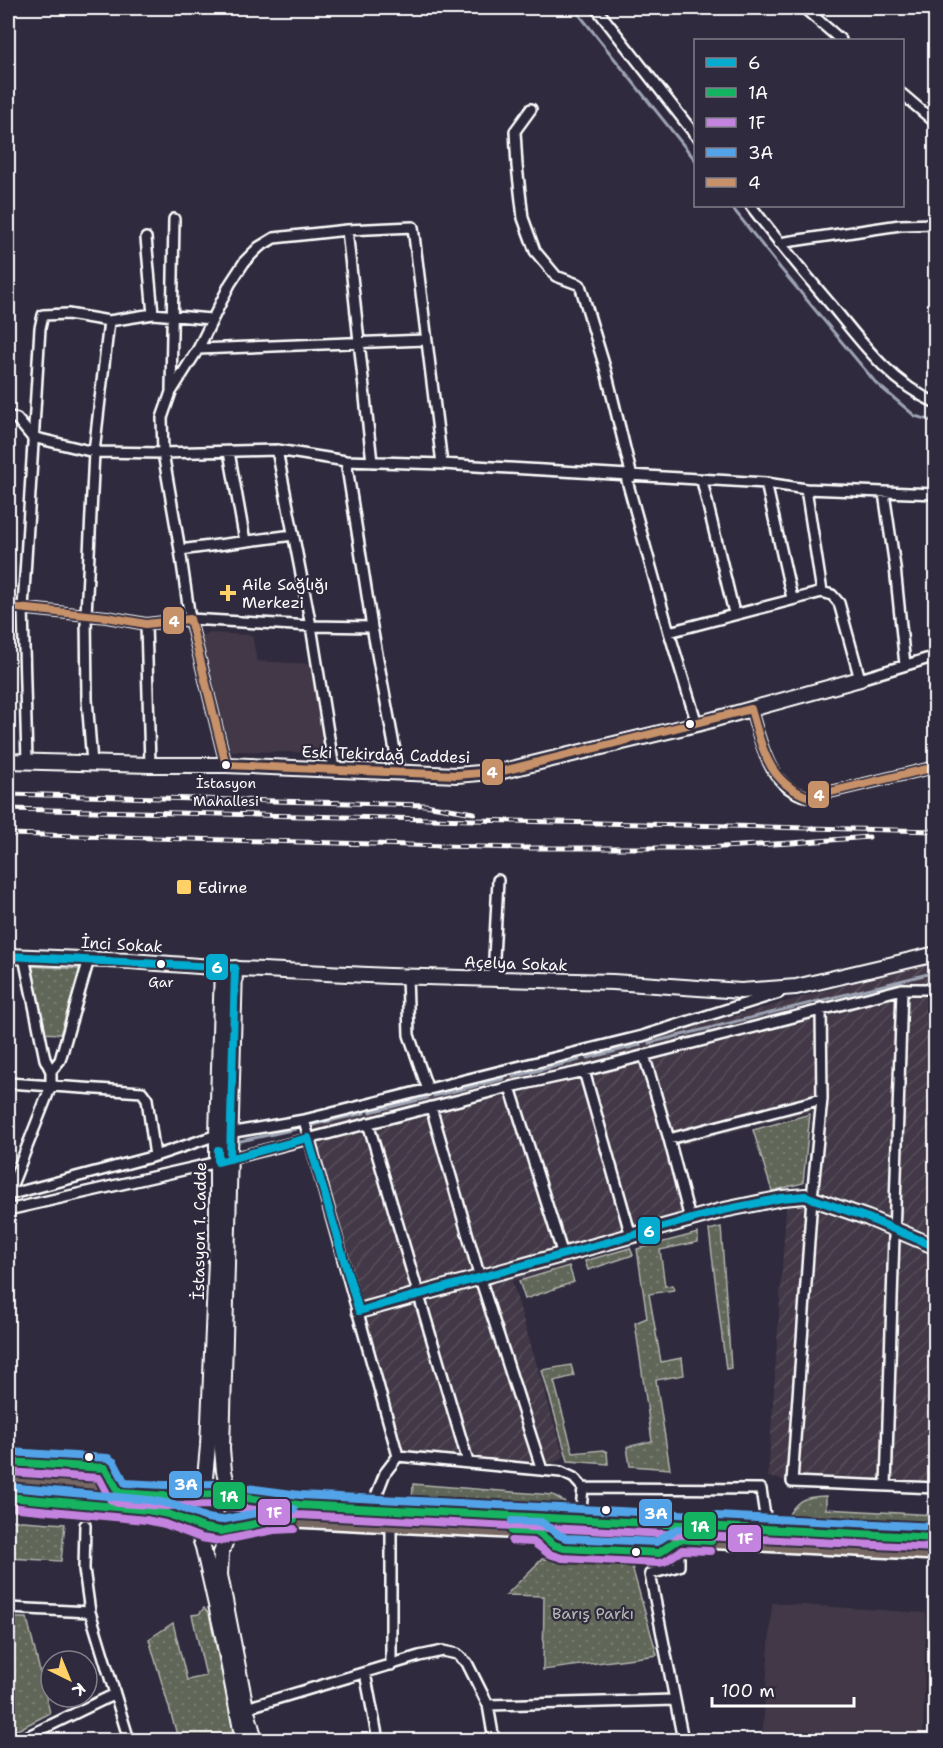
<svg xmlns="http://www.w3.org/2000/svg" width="943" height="1748" font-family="'Shantell Sans',sans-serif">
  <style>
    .built { fill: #433947 }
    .industrial { fill: url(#industrial-furrows) }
    .grass { fill: url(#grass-dots); stroke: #b0b2ac; stroke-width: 1.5 }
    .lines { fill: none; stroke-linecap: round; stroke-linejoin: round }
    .stream { stroke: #9ca3b2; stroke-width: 3 }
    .street-casing { stroke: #fff; stroke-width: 14 }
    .secondary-casing { stroke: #fff; stroke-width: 18 }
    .primary-casing { stroke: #fff; stroke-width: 20 }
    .street { stroke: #2f2a3d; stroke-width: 9 }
    .secondary { stroke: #2f2a3d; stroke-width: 14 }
    .primary { stroke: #776864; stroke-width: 15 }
    .rail-casing { stroke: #fff; stroke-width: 5 }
    .rail { stroke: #2f2a3d; stroke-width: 3; stroke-dasharray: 9; stroke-linecap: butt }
    .bus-1-casing { stroke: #2f2a3d; stroke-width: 12 }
    .bus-2-casing { stroke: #2f2a3d; stroke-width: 12 }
    .bus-3-casing { stroke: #2f2a3d; stroke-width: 12 }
    .bus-4-casing { stroke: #2f2a3d; stroke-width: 12 }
    .bus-5-casing { stroke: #2f2a3d; stroke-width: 12 }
    .bus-1 { stroke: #06acd0; stroke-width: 8 }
    .bus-2 { stroke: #13b361; stroke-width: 8 }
    .bus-3 { stroke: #c483df; stroke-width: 8 }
    .bus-4 { stroke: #53a3e8; stroke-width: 8 }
    .bus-5 { stroke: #c7916a; stroke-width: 8 }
    .poi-dot { fill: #ffd166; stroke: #2f2a3d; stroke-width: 2 }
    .bus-dot { fill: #fff; stroke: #2f2a3d; stroke-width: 2 }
    .labels { text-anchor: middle; stroke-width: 4.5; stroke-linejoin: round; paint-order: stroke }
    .bus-label { font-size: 14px; fill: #fff; stroke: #2f2a3d }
    .poi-label { font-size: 16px; fill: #fff; stroke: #2f2a3d; text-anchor: start }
    .street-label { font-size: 16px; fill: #fff; stroke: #2f2a3d }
    .park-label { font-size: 16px; fill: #b7bab4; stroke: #2f2a3d }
    .line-badge { stroke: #2f2a3d; stroke-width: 2 }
    .badge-label { font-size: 16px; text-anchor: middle; font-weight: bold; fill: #fff }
  </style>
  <defs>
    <pattern id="industrial-furrows" width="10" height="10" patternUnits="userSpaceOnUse" patternTransform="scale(1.5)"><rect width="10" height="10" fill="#433947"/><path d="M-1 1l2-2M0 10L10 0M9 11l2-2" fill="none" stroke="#564d59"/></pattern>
    <pattern id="grass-dots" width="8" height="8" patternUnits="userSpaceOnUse" patternTransform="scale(1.5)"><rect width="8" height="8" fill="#606658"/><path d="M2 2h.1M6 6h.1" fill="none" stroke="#787d71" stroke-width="1.8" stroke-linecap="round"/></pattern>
  </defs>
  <rect width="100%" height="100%" fill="#2f2a3d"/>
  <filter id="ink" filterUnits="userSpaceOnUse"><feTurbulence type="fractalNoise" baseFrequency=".0167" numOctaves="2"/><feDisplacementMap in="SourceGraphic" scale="12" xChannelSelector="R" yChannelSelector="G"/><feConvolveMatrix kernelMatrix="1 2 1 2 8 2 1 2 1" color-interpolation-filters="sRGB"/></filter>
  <g filter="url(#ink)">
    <path class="built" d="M207,633L252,635L257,661L312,664L328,753L231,751L202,639Z
      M772,1603L926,1613L923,1740H762Z"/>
    <path class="industrial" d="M935,963V1488L792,1482L768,1477L786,1209L806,1189L812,1111L676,1146L695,1225L512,1281L564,1457L542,1470L398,1456L304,1120L581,1052L648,1040L903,969Z"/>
    <path class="grass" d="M29,966L81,969L60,1034L41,1033Z
      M810,1114L803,1183L772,1191L753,1130Z
      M721,1227L731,1368L726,1369L709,1230Z
      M698,1233V1242L660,1250L665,1286L673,1285L674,1290L649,1294L661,1362L682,1358L684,1375L656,1380L670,1469L630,1466L627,1447L652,1441L635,1323L647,1318L637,1249Z
      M630,1248L633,1255L588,1270L585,1261Z
      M569,1266L574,1282L525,1299L519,1281Z
      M571,1365L574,1376L554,1381L573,1453L603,1450L607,1452L608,1464L568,1461L542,1370Z
      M413,1484L553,1495L565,1502V1510L412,1502Z
      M826,1496V1509L935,1515V1530L784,1522C798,1500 799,1497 826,1496Z
      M8,1520L65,1524L61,1561L8,1558Z
      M542,1559L631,1563L657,1655L543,1670L544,1596L506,1595Z
      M204,1608L209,1614L236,1740H171L178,1738L149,1639L173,1623L187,1680L206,1676L192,1615L199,1614Z
      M8,1618H27L50,1713L8,1735Z"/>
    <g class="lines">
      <path class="stream" d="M574,8L696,161
        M731,206L781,269L876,383L915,416L936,422
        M649,1043L936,972
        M588,1058L640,1045
        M513,1077L579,1060
        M434,1096L503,1079
        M370,1112L427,1098
        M312,1125L364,1113
        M236,1142L296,1129"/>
      <defs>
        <path id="street" d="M596,8L696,136
          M804,8L841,40
          M902,94L936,123
          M531,109L515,131L517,166L523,218L535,251L556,276L580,285L606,371L632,477
          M751,206C777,240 804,273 832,306C862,343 891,383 936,403
          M347,230L372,462
          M146,238L153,314
          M779,243L900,225L936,224
          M198,349L425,340
          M171,390L174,219
          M8,416L17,419L32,437L94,452L163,453L277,450L346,461L442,464L766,483L806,489L936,494
          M277,450L311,626L334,769
          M229,452L245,541
          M346,461L372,627L399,772
          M626,477L669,632L697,724
          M702,481L734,613
          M766,483L792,598
          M806,489L822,592
          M884,493L895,567L905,665
          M180,550L293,535
          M8,607L107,617L146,624L190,619L311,626L372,627
          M146,624L150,765
          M669,632L822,592L832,595L839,603L860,679L936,656
          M751,709C761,743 769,789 809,797L927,769L936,770
          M27,762L23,608L40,328L43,315L68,314L109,321L153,314L211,319
          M92,763L87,699L86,615L94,452L109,321
          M226,765L190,619L180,550L163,453L162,418L171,392L198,349L230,284L245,261L259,247L274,238L347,230L413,227L442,464
          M24,957L45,1059L51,1071
          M407,976L409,1035L428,1090
          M493,978L498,880
          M821,1008L822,1099L812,1198L792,1482L936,1488
          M644,1055L669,1139L690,1219
          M584,1071L631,1236
          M8,1083L142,1092L147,1099L155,1156
          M510,1087L563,1255
          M431,1107L480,1278L542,1470
          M304,1120L398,1456
          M368,1123L468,1462
          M669,1139L822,1099
          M8,1195L155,1156L217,1135L304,1120L642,1036L779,993
          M8,1210L218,1162L510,1087L584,1071L902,989H936
          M8,1214V1195L51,1086V1071L60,1060L89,959
          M398,1456L561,1472L574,1478L583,1488L580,1520
          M8,1462L105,1468L119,1493
          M886,1485L902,989
          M583,1488L761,1489L767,1529
          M371,1509L385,1473L398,1456
          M85,1525L84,1569L90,1612L129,1740
          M679,1539V1566L650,1574L683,1740
          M8,1608L90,1612
          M391,1665V1524
          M365,1673L378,1740
          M488,1705L675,1700
          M246,1708L419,1656L443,1651L457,1654L467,1663L488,1705L494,1740
          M20,1740L115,1694"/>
        <path id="secondary" d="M8,761L150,765H226L457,775L503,771L548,760L697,724L860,679
          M8,956L130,961L240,969L389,976L613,982L741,991L796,987L936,954
          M359,1311L724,1210L782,1198L805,1196L868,1218L936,1247
          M200,1495L205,1478L208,1446L217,1236V1135L222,967
          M230,1496L224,1471L222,1449L235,968
          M195,1524L203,1547L223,1636L243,1740
          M230,1530L221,1553L220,1575L246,1708L255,1740"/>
        <path id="primary" d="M8,1485L164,1496L216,1494L299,1505L936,1538
          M230,1496L233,1515L230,1530
          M8,1497L148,1510L168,1514L204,1528L221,1531L273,1520L295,1519L936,1552"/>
      </defs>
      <use href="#street" class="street-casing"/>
      <use href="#secondary" class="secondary-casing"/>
      <use href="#primary" class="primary-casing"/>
      <use href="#street" class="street"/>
      <use href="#secondary" class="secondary"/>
      <use href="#primary" class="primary"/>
      <defs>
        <path id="rail" d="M8,794L425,805L474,813
          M8,809L936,831
          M8,834L521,848H704L792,843L869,837"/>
      </defs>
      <use href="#rail" class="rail-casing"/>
      <use href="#rail" class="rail"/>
      <defs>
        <path id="bus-1" d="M8,956L235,968L230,1159
          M308,1138L359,1311
          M218,1150V1162L308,1138
          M359,1311L724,1210L782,1198L805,1196L868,1218L936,1247"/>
        <path id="bus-2" d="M8,1462L105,1468L119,1493L164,1496L216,1494L299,1505L936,1538
          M8,1497L148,1510L168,1514L204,1528L221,1531L273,1520L294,1519
          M512,1531L537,1532L554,1545L564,1548L659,1553L679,1539L711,1541"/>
        <path id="bus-3" d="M8,1472L99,1478L110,1499L117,1503L164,1506L216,1505L298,1515L935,1548
          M8,1507L146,1520L165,1524L201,1538L220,1541L274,1530L294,1529
          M512,1541L533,1542L549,1554L562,1558L658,1563L664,1562L682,1550L710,1551"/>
        <path id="bus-4" d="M9,1452L108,1458L114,1462L125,1483L164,1485L216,1484L300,1495L936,1527
          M9,1487L150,1500L171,1504L207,1518L221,1520L272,1510L294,1509
          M512,1521L541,1522L559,1535L566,1538L656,1542L677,1529L712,1531"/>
        <path id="bus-5" d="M8,607L107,617L146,624L190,619L226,765
          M751,709C762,747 768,783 809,797L927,769L936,770
          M226,765L457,775L503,771L751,709"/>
      </defs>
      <use href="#bus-1" class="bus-1-casing"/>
      <use href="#bus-2" class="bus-2-casing"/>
      <use href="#bus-3" class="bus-3-casing"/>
      <use href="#bus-4" class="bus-4-casing"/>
      <use href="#bus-5" class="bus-5-casing"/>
      <use href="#bus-1" class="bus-1"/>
      <use href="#bus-2" class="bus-2"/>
      <use href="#bus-3" class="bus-3"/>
      <use href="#bus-4" class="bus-4"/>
      <use href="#bus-5" class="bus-5"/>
    </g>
  </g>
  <g class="poi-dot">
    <path d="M225 584h6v6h6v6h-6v6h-6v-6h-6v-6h6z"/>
    <rect x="176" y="879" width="16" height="16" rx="3"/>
  </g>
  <g class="bus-dot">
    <circle cx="690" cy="724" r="5"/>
    <circle cx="226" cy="765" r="5"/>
    <circle cx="161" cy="964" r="5"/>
    <circle cx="89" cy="1457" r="5"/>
    <circle cx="606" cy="1510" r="5"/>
    <circle cx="636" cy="1552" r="5"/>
  </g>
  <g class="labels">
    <g class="bus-label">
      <text x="226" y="788">İstasyon<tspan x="226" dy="18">Mahallesi</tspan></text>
      <text x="161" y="987">Gar</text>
    </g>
    <g class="poi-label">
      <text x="242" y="590">Aile Sağlığı<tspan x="242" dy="18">Merkezi</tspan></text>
      <text x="198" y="893">Edirne</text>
    </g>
    <g class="street-label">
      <text transform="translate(386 754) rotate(2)" y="6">Eski Tekirdağ Caddesi</text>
      <text transform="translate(122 944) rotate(3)" y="6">İnci Sokak</text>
      <text transform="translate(516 963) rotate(2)" y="6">Açelya Sokak</text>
      <text transform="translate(199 1231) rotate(-89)" y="6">İstasyon 1. Cadde</text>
    </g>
    <g class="park-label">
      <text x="593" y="1619">Barış Parkı</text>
    </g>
  </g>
  <g class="line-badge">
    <rect x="162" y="606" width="23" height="29" rx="6" fill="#c7916a"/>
    <rect x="481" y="758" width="23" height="28" rx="6" fill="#c7916a"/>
    <rect x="807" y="780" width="23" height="29" rx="6" fill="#c7916a"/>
    <rect x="205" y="953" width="24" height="28" rx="6" fill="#06acd0"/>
    <rect x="637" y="1216" width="24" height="29" rx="6" fill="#06acd0"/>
    <rect x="168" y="1470" width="35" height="29" rx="6" fill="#53a3e8"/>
    <rect x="212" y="1481" width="34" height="29" rx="6" fill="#13b361"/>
    <rect x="257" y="1498" width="34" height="28" rx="6" fill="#c483df"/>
    <rect x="638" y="1498" width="35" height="29" rx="6" fill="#53a3e8"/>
    <rect x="683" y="1511" width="34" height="29" rx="6" fill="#13b361"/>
    <rect x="727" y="1524" width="35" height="29" rx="6" fill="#c483df"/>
  </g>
  <g class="badge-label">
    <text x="174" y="627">4</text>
    <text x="492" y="778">4</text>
    <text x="819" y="801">4</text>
    <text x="217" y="973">6</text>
    <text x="649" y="1237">6</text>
    <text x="186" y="1490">3A</text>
    <text x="229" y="1502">1A</text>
    <text x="274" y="1518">1F</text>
    <text x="656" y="1519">3A</text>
    <text x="700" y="1532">1A</text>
    <text x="745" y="1544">1F</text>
  </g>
  <rect width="943" height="1748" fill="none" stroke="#2f2a3d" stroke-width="30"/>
  <rect x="15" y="15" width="913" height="1718" fill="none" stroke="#fff" stroke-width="2" filter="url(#ink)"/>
  <rect x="694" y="39" width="210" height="168" fill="#2f2a3d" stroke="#827f8b" stroke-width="1.5"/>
  <rect x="706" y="58" width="30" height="9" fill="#06acd0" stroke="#827f8b" stroke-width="1.5"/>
  <text x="748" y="69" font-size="18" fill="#ffffff">6</text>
  <rect x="706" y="88" width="30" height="9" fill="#13b361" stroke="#827f8b" stroke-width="1.5"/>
  <text x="748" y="99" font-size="18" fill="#ffffff">1A</text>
  <rect x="706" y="118" width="30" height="9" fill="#c483df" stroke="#827f8b" stroke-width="1.5"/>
  <text x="748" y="129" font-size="18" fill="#ffffff">1F</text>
  <rect x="706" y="148" width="30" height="9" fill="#53a3e8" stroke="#827f8b" stroke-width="1.5"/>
  <text x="748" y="159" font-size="18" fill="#ffffff">3A</text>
  <rect x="706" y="178" width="30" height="9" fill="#c7916a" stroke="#827f8b" stroke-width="1.5"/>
  <text x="748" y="189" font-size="18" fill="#ffffff">4</text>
  <g transform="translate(69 1679) rotate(137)"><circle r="28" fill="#2f2a3d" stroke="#827f8b" stroke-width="1.5"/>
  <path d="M0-4.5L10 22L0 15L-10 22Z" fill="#ffd166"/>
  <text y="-9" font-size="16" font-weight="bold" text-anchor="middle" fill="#ffffff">K</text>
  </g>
  <path d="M712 1697v9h142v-9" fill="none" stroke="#ffffff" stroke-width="3"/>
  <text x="721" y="1697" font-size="18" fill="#ffffff" stroke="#2f2a3d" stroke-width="4.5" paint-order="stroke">100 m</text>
</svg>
